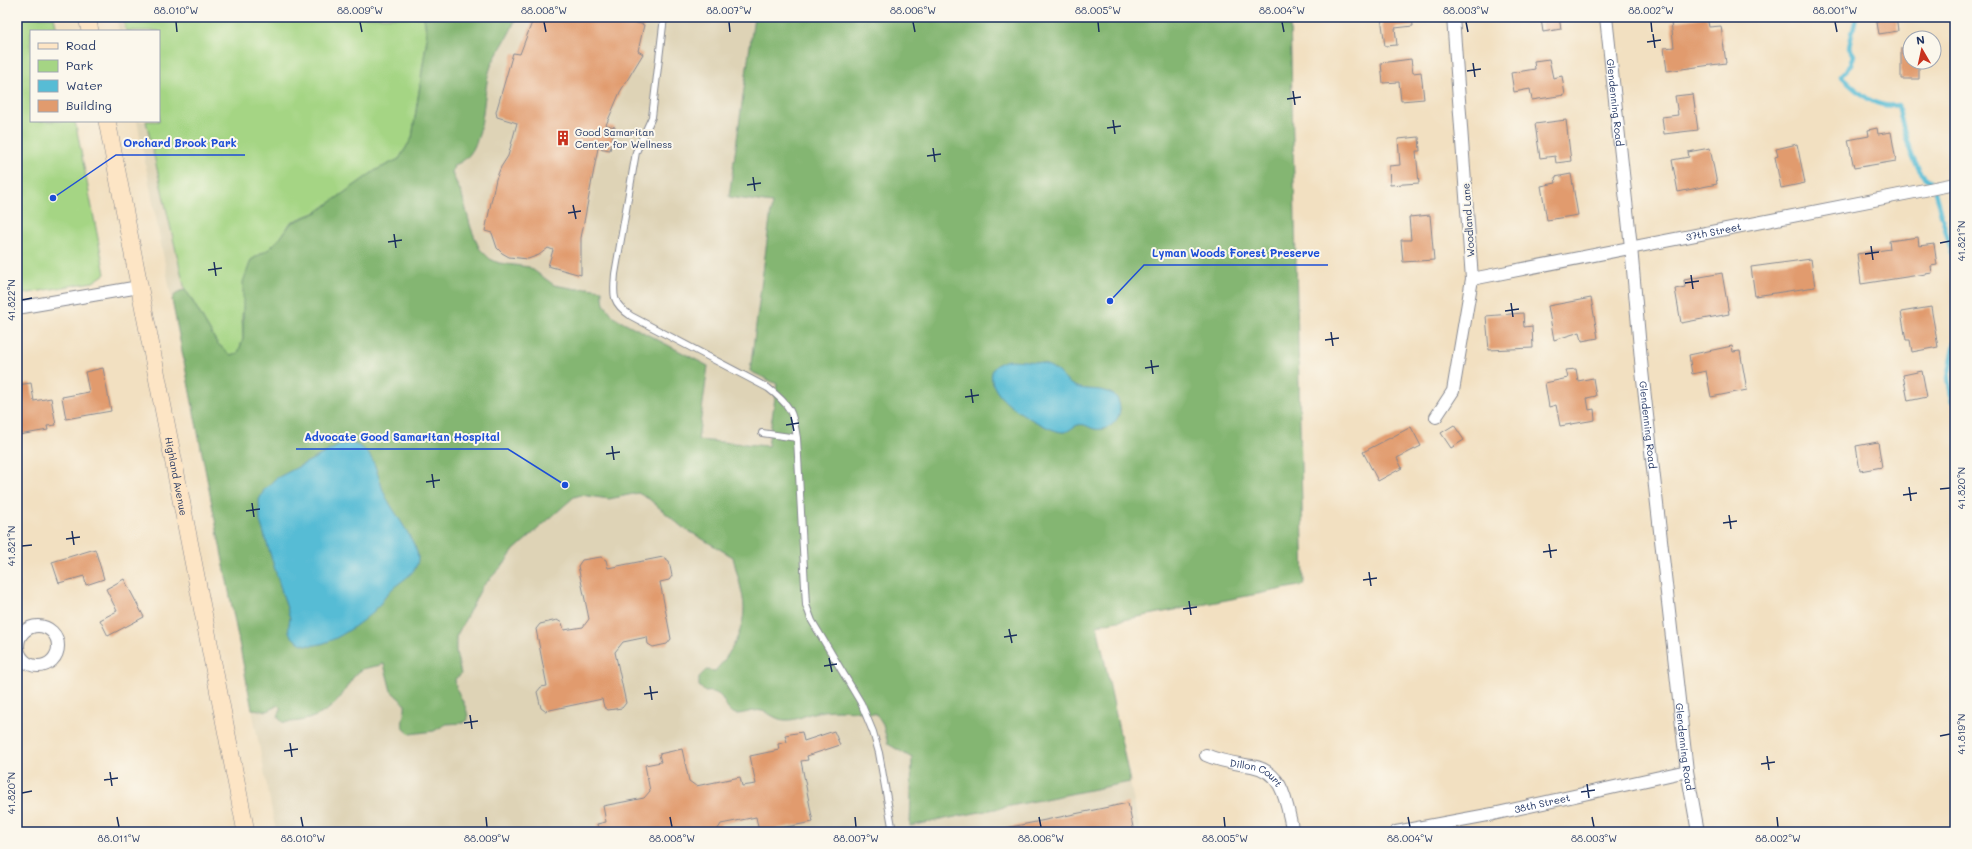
<svg xmlns="http://www.w3.org/2000/svg" width="1972" height="849" font-family="Mali,sans-serif">
  <style>
    .built { fill: #ded3b6 }
    .green { fill: #a5d584; stroke: #608271 }
    .forest { fill: #84b672; stroke: #507268 }
    .water { fill: #57bcd5; stroke: #39769a }
    .lines { fill: none; stroke-linecap: round; stroke-linejoin: round }
    .stream { stroke: #57bcd5; stroke-width: 4.5 }
    .building { fill: #e19b6e }
    .service-casing { stroke: #868890; stroke-width: 8 }
    .minor-casing { stroke: #868890; stroke-width: 14 }
    .secondary-casing { stroke: #868890; stroke-width: 18 }
    .service { stroke: #fff; stroke-width: 6 }
    .minor { stroke: #fff; stroke-width: 12 }
    .secondary { stroke: #fde5c5; stroke-width: 17 }
    .ticks { fill: none; stroke: #1b2f5e; stroke-width: 1.5 }
    .labels { text-anchor: middle; stroke-width: 4; stroke-linejoin: round; paint-order: stroke }
    .street-label { font-size: 10px; fill: #1b2f5e; stroke: #fbf7ec }
    .poi-label { font-size: 10px; fill: #1b2f5e; stroke: #fbf7ec; text-anchor: start }
    .leader { fill: none; stroke: #1d4ed8; stroke-width: 1.5 }
    .callout-dot { fill: #1d4ed8; stroke: #fbf7ec; stroke-width: 1.5 }
    .callout-label { font-size: 11px; text-anchor: middle; font-weight: bold; fill: #1d4ed8; stroke: #fbf7ec; stroke-width: 4; stroke-linejoin: round; paint-order: stroke }
    .neatline { fill: none; stroke: #1b2f5e; stroke-width: 1.5 }
    .ticks-label { font-size: 10px; text-anchor: middle; fill: #1b2f5e }
  </style>
  <rect width="100%" height="100%" fill="#fbf7ec"/>
  <filter id="ink" filterUnits="userSpaceOnUse"><feTurbulence type="fractalNoise" baseFrequency=".025" numOctaves="2"/><feDisplacementMap in="SourceGraphic" scale="8" xChannelSelector="R" yChannelSelector="G"/><feConvolveMatrix kernelMatrix="1 2 1 2 8 2 1 2 1" color-interpolation-filters="sRGB"/></filter>
  <filter id="wash" filterUnits="userSpaceOnUse"><feTurbulence type="fractalNoise" baseFrequency=".012" numOctaves="4" result="noise"/><feDisplacementMap in="SourceGraphic" scale="16" xChannelSelector="R" yChannelSelector="G"/><feGaussianBlur stdDeviation="0.9" result="paint"/><feColorMatrix in="noise" values="0 0 0 0 0 0 0 0 0 0 0 0 0 0 0 0 0 1.4 0 .05"/><feComposite in="paint" operator="in"/></filter>
  <g filter="url(#wash)">
    <rect width="100%" height="100%" fill="#f2e0c1"/>
    <path class="built" d="M116,17H930L911,826L1130,782L1140,832H276L137,121H159V31H119Z"/>
    <path class="green" d="M17,17H54L57,31H31V121H75L105,274L93,282L17,295Z
      M123,17H424L427,38L412,138L399,159L376,170L317,212L291,222L281,237L269,249L251,260L242,316L243,339L238,353L230,355L217,343L189,295L185,290L146,121H159V31H126Z"/>
    <path class="forest" d="M424,17H516C511,34 498,50 491,66C480,95 489,155 454,165L452,173L462,195L471,228L479,248L490,259L499,263L529,267L554,285L577,289L588,288L602,290L604,304L614,317L708,366L698,440L768,446L777,384L750,371L772,203L729,197L754,17H1290L1304,585L1097,625L1130,782L910,826L912,758L888,744L883,725L876,714C856,711 837,708 817,712C806,714 797,721 785,720C776,720 770,713 762,711C754,709 745,714 737,714C721,713 729,689 705,692L699,686V677L706,670L715,671C730,655 744,631 744,608C744,595 736,571 733,557L682,527L649,499L638,493L609,499L581,495L574,497L514,550L504,564L482,587L456,637V652L461,674L455,679C455,694 469,705 468,720L463,723L446,724L434,731L410,734L403,728C401,719 406,713 405,704L391,691L384,664C378,666 370,667 363,669C352,675 347,688 340,698C325,716 304,723 282,722L278,717L281,708L278,705L268,711L252,709L172,300C175,294 177,291 185,290L189,295L217,343L230,355L238,353L243,339V282L251,260L269,249L281,237L291,223L317,212L376,170L399,159L412,138L427,38Z"/>
    <path class="water" d="M1009,360C1025,361 1045,360 1058,372C1063,377 1067,383 1074,386C1086,392 1103,386 1115,396C1118,398 1120,405 1120,409C1119,422 1108,431 1095,429C1089,428 1085,423 1078,425C1073,426 1070,431 1065,432C1053,434 1012,409 1004,400C989,385 984,365 1009,360Z
      M350,443C376,448 376,475 385,495C392,510 419,545 418,559C417,574 400,581 391,590C385,596 380,605 374,611C358,625 318,657 297,641C287,634 288,629 290,618L260,521L259,500L264,490L275,479L340,445Z"/>
    <g class="lines">
      <path class="stream" d="M1856,17L1849,47L1854,55L1851,65L1841,76C1860,92 1872,109 1898,105C1904,128 1910,168 1930,181
        M1935,192L1955,265
        M1952,401L1948,378L1955,342"/>
    </g>
    <g id="blocks">
      <path class="building" d="M534,17H616L644,25L638,51L643,54L620,92L606,125L615,127L610,150L598,148L581,238V275L548,266L553,250L548,248L539,255L528,259L509,257L502,253L497,248L492,233L485,231L496,179L501,167L508,156L517,123L497,117L496,112L513,53L520,54Z
        M1381,17H1412L1413,26L1395,28L1397,45L1385,46Z
        M1534,17H1559L1561,29L1543,32L1541,19L1535,20Z
        M1707,17L1709,27L1721,26L1726,63L1667,71L1664,48L1674,47L1671,22Z
        M1876,17H1896L1898,31L1879,34Z
        M1901,48H1910V62H1919V79H1901Z
        M1411,59L1413,73L1421,72L1424,99L1401,101L1399,82L1383,83L1381,63Z
        M1549,59L1553,78L1562,76L1565,95L1532,100L1530,89L1514,92L1511,73L1535,69L1534,61Z
        M1693,94L1698,130L1664,134L1662,117L1678,115L1675,96Z
        M1566,120L1571,161L1556,163L1555,156L1540,158L1535,124Z
        M1877,128L1878,134L1891,132L1896,161L1854,168L1848,140L1869,136L1868,130Z
        M1419,137L1420,151H1416L1419,183L1390,185L1389,166L1400,165L1398,139Z
        M1797,144L1805,183L1781,188L1775,157L1778,156L1776,149Z
        M1710,148L1717,184L1678,192L1672,160L1689,157L1688,152Z
        M1571,174L1578,215L1547,220L1541,186L1556,183L1555,177Z
        M1430,215L1434,260L1403,262L1401,240H1411L1409,217Z
        M1918,237L1919,246L1934,244L1937,265L1931,266L1932,273L1861,284L1857,254L1890,249L1889,241Z
        M1811,259L1815,287L1755,296L1751,267Z
        M1722,273L1729,314L1681,323L1675,289L1685,287L1684,280Z
        M1591,298L1598,338L1582,341L1580,332L1554,340L1548,306Z
        M1931,307L1938,347L1912,352L1910,340H1906L1901,312Z
        M1523,313L1524,327L1532,326L1533,348L1489,350L1486,316Z
        M1732,346L1733,352L1740,351L1747,390L1711,397L1706,371L1692,374L1689,355Z
        M103,368L111,411L66,419L62,397L89,392L85,372Z
        M1576,369L1578,381L1593,378L1596,396L1587,398L1589,410L1594,409L1595,420L1560,426L1556,405L1549,407L1545,383L1568,378L1566,370Z
        M1922,371L1927,397L1908,401L1903,375Z
        M31,383L34,401L51,398L56,425L47,426L48,430L19,435L17,423V385Z
        M1454,425L1464,440L1451,448L1441,433Z
        M1411,427L1421,446L1397,458L1402,468L1378,481L1363,452Z
        M1878,442L1882,467L1860,471L1856,446Z
        M95,549L104,579L86,585L84,576L59,583L52,562Z
        M601,557L606,560L608,568L663,557L669,561L672,576L669,580L660,582L671,639L667,644L653,647L648,644L647,637L623,642L615,652L626,703L622,708L608,710L604,707L602,699L545,711L541,708L537,692L541,687L547,686L536,629L540,624L557,620L562,623L564,630L583,627L589,619L578,566L582,560Z
        M17,571L20,586L17,587Z
        M124,579L144,617L108,636L100,620L117,611L106,589Z
        M834,731L840,745L807,756L808,760L801,761L813,822L759,832L756,817L721,824L716,832H599L597,824L606,822L603,806L644,798L650,791L645,765L661,762L659,754L682,749L689,781L696,786L740,777L742,786L756,784L750,756L779,750L778,744L787,742L785,735L802,732L804,741Z
        M1128,803L1134,832H992V831Z"/>
    </g>
  </g>
  <g filter="url(#ink)">
    <use href="#blocks" fill-opacity="0" stroke="#868890" stroke-width="1"/>
    <g class="lines">
      <defs>
        <path id="service" d="M664,17L652,117L636,152L615,274C613,296 612,303 631,316L768,388C790,405 793,411 797,438L806,605L812,621L861,703L873,732L879,753L893,832
          M762,433L797,438"/>
        <g id="minor">
          <path id="s1" d="M1606,17L1631,247L1642,371L1687,771L1698,832"/>
          <path id="s2" d="M1472,279L1955,184"/>
          <path d="M17,308L139,287"/>
          <path d="M1436,417L1453,391L1472,279L1453,17"/>
          <circle cx="38" cy="646" r="20"/>
          <path id="s3" d="M1206,755C1221,762 1235,763 1252,766C1285,772 1286,804 1293,832"/>
          <path id="s4" d="M1396,832L1493,814L1687,771"/>
        </g>
        <g id="secondary">
          <path d="M87,17L90,31"/>
          <path id="s5" d="M107,121L246,832"/>
        </g>
      </defs>
      <use href="#service" class="service-casing"/>
      <use href="#minor" class="minor-casing"/>
      <use href="#secondary" class="secondary-casing"/>
      <use href="#service" class="service"/>
      <use href="#minor" class="minor"/>
      <use href="#secondary" class="secondary"/>
    </g>
  </g>
  <path class="ticks" d="M176,22L177,32M360,22L362,32M544,22L546,32M729,22L730,32M913,22L915,32M1098,22L1099,32M1282,22L1284,32M1466,22L1468,32M1651,22L1652,32M1835,22L1837,32M1653,34L1655,48M1647,42L1661,40M1473,63L1475,77M1467,71L1481,69M1293,91L1295,105M1287,99L1301,97M1113,120L1115,134M1107,128L1121,126M933,148L935,162M927,156L941,154M753,177L755,191M747,185L761,183M573,205L576,219M568,213L581,211M394,234L396,248M388,242L402,240M1940,243L1950,241M1871,246L1873,260M1865,254L1879,252M214,262L216,276M208,270L222,268M1691,275L1693,289M1685,283L1699,281M22,300L32,298M1511,303L1513,317M1505,311L1519,309M1331,332L1333,346M1325,340L1339,338M1151,360L1153,374M1145,368L1159,366M971,389L973,403M965,397L979,395M791,417L794,431M786,425L799,423M612,446L614,460M606,454L620,452M432,474L434,488M426,482L440,480M1909,487L1911,501M1940,489L1950,488M1903,495L1917,493M252,503L254,517M246,511L260,509M1729,515L1731,529M1723,523L1737,521M72,531L74,545M66,539L80,537M1549,544L1551,558M22,546L32,545M1543,552L1557,550M1369,572L1371,586M1363,580L1377,578M1189,601L1191,615M1183,609L1197,607M1009,629L1012,643M1004,637L1017,635M829,658L832,672M824,666L837,664M650,686L652,700M644,694L658,692M470,715L472,729M464,723L478,721M1940,736L1950,734M290,743L292,757M284,751L298,749M1767,756L1769,770M1761,764L1775,762M110,772L112,786M104,780L118,778M1587,784L1589,798M1581,792L1595,790M22,793L32,791M117,817L119,827M301,817L303,827M486,817L487,827M670,817L672,827M855,817L856,827M1039,817L1041,827M1224,817L1225,827M1408,817L1410,827M1592,817L1594,827M1777,817L1778,827"/>
  <defs>
    <symbol id="building-bare" viewBox="-9 -9 18 18"><path d="M-4-6H4V6H1V3H-1V6H-4ZM-2.5-4.3h1.7v1.8h-1.7ZM.8-4.3h1.7v1.8H.8ZM-2.5-1h1.7V.8h-1.7ZM.8-1h1.7V.8H.8Z" fill="#c8321e" stroke="#fbf7ec" stroke-width="2.5" paint-order="stroke"/></symbol>
  </defs>
  <g fill-rule="evenodd">
    <use href="#building-bare" x="552" y="127" width="22" height="22"/>
  </g>
  <g class="labels">
    <g class="street-label">
      <text dy="4" stroke="none"><textPath href="#s1" startOffset="86">Glendenning Road</textPath></text>
      <text transform="translate(1468 220) rotate(-94)" y="4">Woodland Lane</text>
      <text dy="4" stroke="none"><textPath href="#s2" startOffset="246">37th Street</textPath></text>
      <text dy="4" stroke="none"><textPath href="#s1" startOffset="410">Glendenning Road</textPath></text>
      <text dy="4" stroke="none"><textPath href="#s5" startOffset="362">Highland Avenue</textPath></text>
      <text dy="4" stroke="none"><textPath href="#s1" startOffset="734">Glendenning Road</textPath></text>
      <text dy="4" stroke="none"><textPath href="#s3" startOffset="54">Dillon Court</textPath></text>
      <text dy="4" stroke="none"><textPath href="#s4" startOffset="149">38th Street</textPath></text>
    </g>
    <g class="poi-label">
      <text x="575" y="136">Good Samaritan<tspan x="575" dy="12">Center for Wellness</tspan></text>
    </g>
  </g>
  <path class="leader" d="M53 198L116 155H245M1110 301L1144 265H1328M565 485L508 449H296"/>
  <g class="callout-dot">
    <circle cx="53" cy="198" r="4"/>
    <circle cx="1110" cy="301" r="4"/>
    <circle cx="565" cy="485" r="4"/>
  </g>
  <g class="callout-label">
    <text x="180" y="147">Orchard Brook Park</text>
    <text x="1236" y="257">Lyman Woods Forest Preserve</text>
    <text x="402" y="441">Advocate Good Samaritan Hospital</text>
  </g>
  <rect width="1972" height="849" fill="none" stroke="#fbf7ec" stroke-width="44"/>
  <rect x="30" y="30" width="130" height="92" fill="#fbf7ec" stroke="#a1a7b3"/>
  <rect x="38" y="43" width="20" height="6" fill="#fde5c5" stroke="#a1a7b3"/>
  <text x="66" y="50" font-size="12" fill="#1b2f5e">Road</text>
  <rect x="38" y="60" width="20" height="12" fill="#a5d584" stroke="#a1a7b3"/>
  <text x="66" y="70" font-size="12" fill="#1b2f5e">Park</text>
  <rect x="38" y="80" width="20" height="12" fill="#57bcd5" stroke="#a1a7b3"/>
  <text x="66" y="90" font-size="12" fill="#1b2f5e">Water</text>
  <rect x="38" y="100" width="20" height="12" fill="#e19b6e" stroke="#a1a7b3"/>
  <text x="66" y="110" font-size="12" fill="#1b2f5e">Building</text>
  <g transform="translate(1922 50) rotate(351)"><circle r="19" fill="#fbf7ec" stroke="#a1a7b3"/>
  <path d="M0-3L7 15L0 10L-7 15Z" fill="#c8321e"/>
  <text y="-6" font-size="11" font-weight="bold" text-anchor="middle" fill="#1b2f5e">N</text>
  </g>
  <rect x="22" y="22" width="1928" height="805" class="neatline"/>
  <g class="ticks-label">
    <text x="176" y="14">88.010°W</text>
    <text x="360" y="14">88.009°W</text>
    <text x="544" y="14">88.008°W</text>
    <text x="729" y="14">88.007°W</text>
    <text x="913" y="14">88.006°W</text>
    <text x="1098" y="14">88.005°W</text>
    <text x="1282" y="14">88.004°W</text>
    <text x="1466" y="14">88.003°W</text>
    <text x="1651" y="14">88.002°W</text>
    <text x="1835" y="14">88.001°W</text>
    <text transform="translate(1961 241) rotate(-90)" y="4">41.821°N</text>
    <text transform="translate(11 300) rotate(-90)" y="4">41.822°N</text>
    <text transform="translate(1961 488) rotate(-90)" y="4">41.820°N</text>
    <text transform="translate(11 546) rotate(-90)" y="4">41.821°N</text>
    <text transform="translate(1961 734) rotate(-90)" y="4">41.819°N</text>
    <text transform="translate(11 793) rotate(-90)" y="4">41.820°N</text>
    <text x="119" y="842">88.011°W</text>
    <text x="303" y="842">88.010°W</text>
    <text x="487" y="842">88.009°W</text>
    <text x="672" y="842">88.008°W</text>
    <text x="856" y="842">88.007°W</text>
    <text x="1041" y="842">88.006°W</text>
    <text x="1225" y="842">88.005°W</text>
    <text x="1410" y="842">88.004°W</text>
    <text x="1594" y="842">88.003°W</text>
    <text x="1778" y="842">88.002°W</text>
  </g>
</svg>
